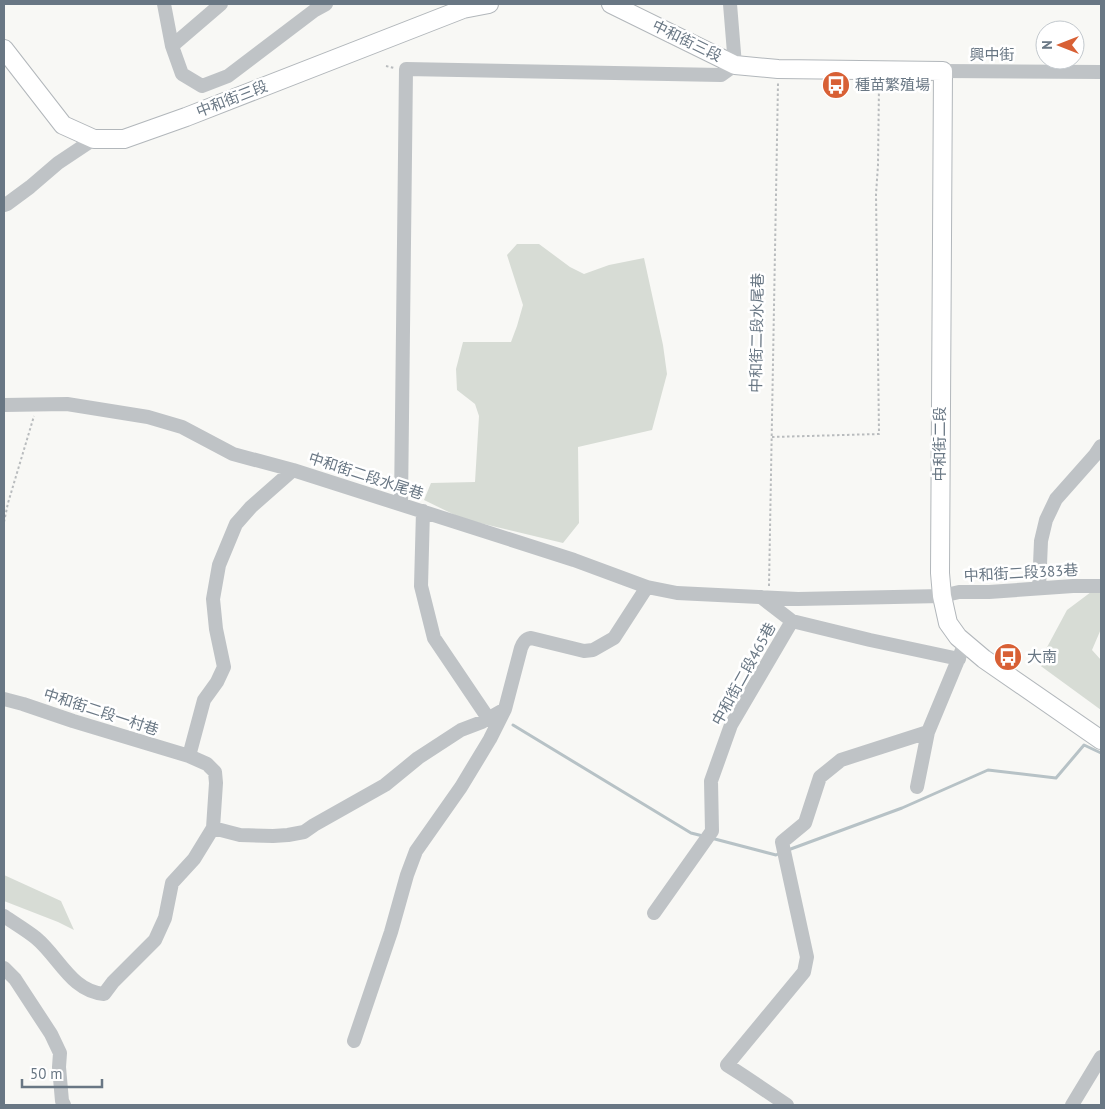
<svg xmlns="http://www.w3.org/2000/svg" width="1105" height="1109" font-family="'PT Sans','Noto Sans TC',sans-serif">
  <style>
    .green { fill: #d7dcd5 }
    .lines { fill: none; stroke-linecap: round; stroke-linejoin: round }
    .stream { stroke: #b7c2c6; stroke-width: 3 }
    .major-casing { stroke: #b2b7bb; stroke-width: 20 }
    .path { stroke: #b9bcbe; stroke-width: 2; stroke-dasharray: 2.5 2.5; stroke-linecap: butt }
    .minor { stroke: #bfc3c6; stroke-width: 14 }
    .major { stroke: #fff; stroke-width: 18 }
    .labels { text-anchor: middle; stroke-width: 5; stroke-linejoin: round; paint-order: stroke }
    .street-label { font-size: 15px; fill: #697784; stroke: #fff }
    .poi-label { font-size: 15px; fill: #697784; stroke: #fff; text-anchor: start }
  </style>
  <rect width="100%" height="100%" fill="#f8f8f5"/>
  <path class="green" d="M517,244H539L570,267L584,274L609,265L644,258L663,345L667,374L652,430L578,447L579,523L563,543L463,519L424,500L431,483L475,482L479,416L475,404L457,390L456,369L463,342H511L517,326L523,305L507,255Z
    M1091,592H1101V629L1092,650L1101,660V710L1038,664L1067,610Z
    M4,875L61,901L74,930L58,922L4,901Z"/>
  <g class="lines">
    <path class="stream" d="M513,725L691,833L703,836
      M711,838L776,855L780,853
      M788,850L902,808L988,770L1056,778L1084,745L1101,753"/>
    <defs>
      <path id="major" d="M611,4L735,65L778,69L943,71L940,573L942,596L948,623L958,637L984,659L1101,740
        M4,49L63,125L94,139H124L186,117L463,9L489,4"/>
    </defs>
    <use href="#major" class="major-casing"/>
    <path class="path" d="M386,66L394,68
      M772,437L879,434L876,194L878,165L879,85
      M4,522L8,503L34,416
      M769,586L778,83"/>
    <path class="minor" d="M164,4L172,46L182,74L202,86L228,76L315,10L326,4
      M172,46L221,4
      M943,71L1101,72
      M4,205L7,204L30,187L58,163L94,139
      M4,405L67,404L148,417L182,427L233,454L293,470L574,560L647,587L677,593L798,599L942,596L959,592H989L1073,586H1101
      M401,504L406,69L721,75L735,65L730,4
      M423,511L421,586L434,638L488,718
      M1039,588L1041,541L1046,520L1056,499L1095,455L1101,446
      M761,597L792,621L870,640L959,659
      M4,699L23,704L73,721L189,756
      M917,787L928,732
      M213,828L216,783L215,772L207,764L189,756L204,700L217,682L224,667L216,629L213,599L219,565L236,524L251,507L293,470
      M654,913L712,831L711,781L731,725L792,621
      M4,916C14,923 26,930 36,938C59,957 71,991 104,994L113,982L155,940L165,918L172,883L194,859L213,828L240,835L273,836L288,835L304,832L314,825L385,785L418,758L461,730L482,722L505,709L521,648C523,643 525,639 531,638L584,651L593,650L614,638L647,587
      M4,968L15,979L51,1034L60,1053L59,1067L62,1101L64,1105
      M354,1041L391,932L407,875L416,851L461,787L490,739L505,709
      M787,1105L744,1076L727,1065L804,972L807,957L782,842L805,823L820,777L841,760L928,732L965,643
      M1072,1105L1101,1057"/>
    <use href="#major" class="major"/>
  </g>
  <defs>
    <symbol id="bus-disc" viewBox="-11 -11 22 22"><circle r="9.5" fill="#d86035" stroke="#fff"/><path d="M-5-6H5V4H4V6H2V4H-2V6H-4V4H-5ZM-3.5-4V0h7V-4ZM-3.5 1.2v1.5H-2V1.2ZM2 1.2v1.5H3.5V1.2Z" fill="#fff"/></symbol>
  </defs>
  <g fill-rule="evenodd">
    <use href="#bus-disc" x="820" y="69" width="32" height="32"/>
    <use href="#bus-disc" x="992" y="641" width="32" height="32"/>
  </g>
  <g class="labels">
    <g class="street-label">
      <text transform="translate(687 41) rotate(26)" y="5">中和街三段</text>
      <text x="992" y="60">興中街</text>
      <text transform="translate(232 99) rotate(-21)" y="5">中和街三段</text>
      <text transform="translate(757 333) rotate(-89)" y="5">中和街二段水尾巷</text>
      <text transform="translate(940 444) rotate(-90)" y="5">中和街二段</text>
      <text transform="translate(366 476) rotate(18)" y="5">中和街二段水尾巷</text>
      <text transform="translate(1021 573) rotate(-3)" y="5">中和街二段383巷</text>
      <text transform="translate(744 674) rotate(-61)" y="5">中和街二段465巷</text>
      <text transform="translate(101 712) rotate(18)" y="5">中和街二段一村巷</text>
    </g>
    <g class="poi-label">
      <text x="855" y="90">種苗繁殖場</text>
      <text x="1027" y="662">大南</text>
    </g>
  </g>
  <rect width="1105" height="1109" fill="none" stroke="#697784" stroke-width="10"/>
  <g transform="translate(1060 45) rotate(270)"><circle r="24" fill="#ffffff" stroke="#c3c9ce"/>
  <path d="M0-4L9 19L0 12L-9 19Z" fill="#d86035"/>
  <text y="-8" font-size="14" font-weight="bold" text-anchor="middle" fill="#697784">N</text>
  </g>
  <path d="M22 1079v8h80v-8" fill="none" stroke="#697784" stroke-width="2.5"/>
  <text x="30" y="1079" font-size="15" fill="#697784" stroke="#ffffff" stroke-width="4" paint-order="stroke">50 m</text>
</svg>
